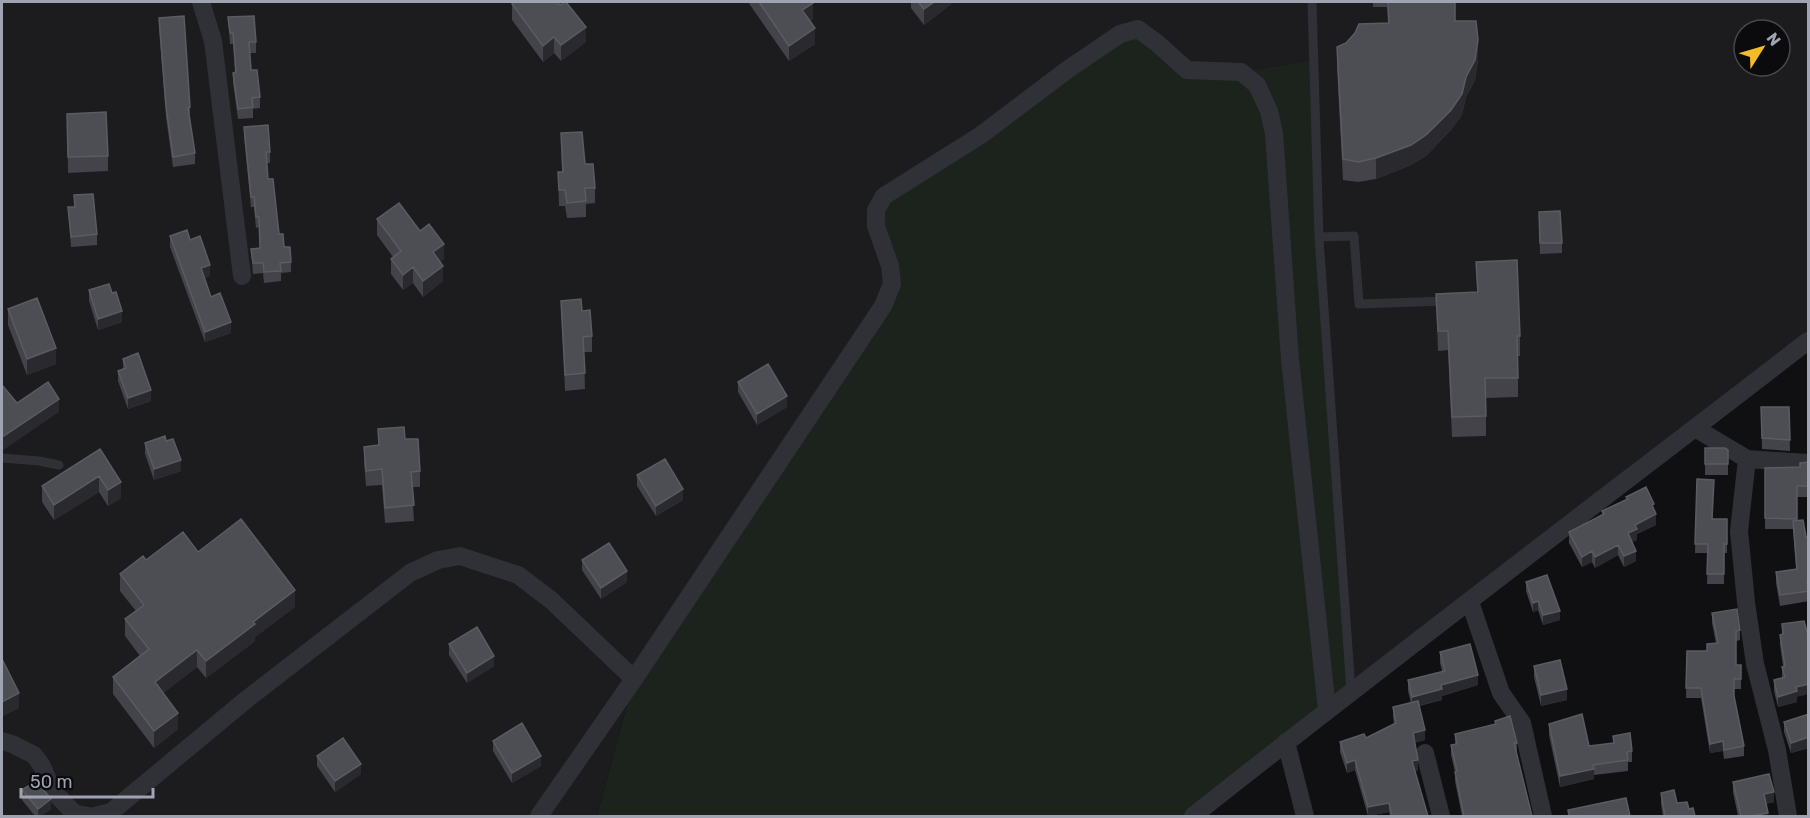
<svg xmlns="http://www.w3.org/2000/svg" width="1810" height="818" font-family="Rubik,sans-serif">
  <style>
    .built { fill: #1c1b1e; fill-rule: evenodd }
    .green { fill: #1c231d }
    .lines { fill: none; stroke-linecap: round; stroke-linejoin: round }
    .lane { stroke: #303136; stroke-width: 9 }
    .street { stroke: #303136; stroke-width: 18 }
    .wall { fill: #434349 }
    .shaded-wall { fill: #2a2a2e }
    .building { fill: #4d4e54; stroke: #5a5b63; stroke-width: 1.5 }
  </style>
  <rect width="100%" height="100%" fill="#100f11"/>
  <path class="built" d="M2,2H1808V341L1351,691L1313,60L1241,72L892,284L634,679L597,816H2ZM1744,30H1780V66H1744Z"/>
  <path class="green" d="M1138,29L1187,70L1241,72L1313,60L1317,159L1351,691L1193,816H597L634,679L892,284L876,210Z"/>
  <g class="lines">
    <path class="lane" d="M1312,2L1319,237L1351,691
      M1319,237L1354,236L1359,304L1446,301
      M2,458L39,461L59,465"/>
    <path class="street" d="M201,2L213,41L242,276
      M1695,428L1747,459L1808,463
      M1747,459L1739,531L1746,602L1755,664L1777,750L1788,816
      M1470,602L1501,693L1522,723L1543,816
      M2,741L12,744L34,755L42,766L52,790L75,814L88,816
      M1286,742L1305,816
      M1425,753L1441,816
      M95,816L111,812L247,699L410,573L438,560L460,556L518,575L551,600L634,679
      M539,816L634,679L883,306L892,284L890,266L876,226V210L884,196L981,135L1067,70L1120,34L1138,29L1157,43L1187,70L1241,72L1257,85L1269,111L1274,133L1290,359L1327,710
      M1193,816C1396,655 1603,499 1808,341"/>
  </g>
  <path class="wall" d="M748,2H812L813,19L810,21L815,44L789,61Z
    M911,2H954L924,25L911,8Z
    M1373,2H1455V21L1478,60L1475,80L1466,97L1462,115L1451,130L1426,156L1411,165L1376,179L1358,182L1343,180L1337,68V47L1388,23L1387,7H1373Z
    M512,4L586,42L561,61L554,53L543,62L512,20Z
    M228,17L256,42V53H249L251,70L260,97V108L253,109V118L238,119L233,83V73L235,72L233,44H230Z
    M159,18L190,107V118H189L195,153V164L173,167L166,117L159,28Z
    M67,114L108,156V171L68,173Z
    M244,127L270,152V163H267L268,179L279,234L291,262V272L281,273V281L264,283L263,273L253,274L251,249L260,248L259,227L256,228L254,207H251L244,137Z
    M561,133L585,164L595,188V203L586,204V217L567,218L565,206H559L558,172H562Z
    M74,195L97,234V245L71,247L68,207H74Z
    M377,219L420,231L444,259L440,262L443,281L423,297L413,283L403,290L391,274V259L393,257L377,235Z
    M1539,223L1562,243V253L1540,254Z
    M170,236L190,240L210,276L204,278L211,297L231,333L205,342L170,247Z
    M1476,262L1520,336V356H1518V397L1486,398V436L1452,437L1448,350L1438,351L1436,294L1477,292Z
    M89,290L112,293L122,322L98,330L89,301Z
    M561,301L582,311L592,336V352H584L585,389L565,391Z
    M8,309L56,364L27,375L8,325Z
    M123,359L151,401L128,409L118,381V371L123,369Z
    M738,382L787,407L757,425L738,392Z
    M1761,407H1789L1790,451L1762,449Z
    M378,429L405,439L420,471V487H412L414,521L385,523L382,485L366,486L364,462V447L378,445Z
    M145,443L181,471L154,480L145,454Z
    M1705,448L1728,450V475H1705Z
    M100,449L121,498L108,506L99,492L54,520L42,502V486Z
    M1809,462V497H1797V521L1806,537H1809V601L1780,606L1776,583V572L1796,569L1793,529H1765V468L1800,467Z
    M637,475L683,500L656,516L637,486Z
    M1697,479L1713,519H1727V553H1724V584H1707L1708,553H1695Z
    M1626,497L1654,511L1656,525L1637,534V540L1632,542L1636,561L1624,567L1618,555L1595,568L1592,562L1582,567L1569,543V532L1602,515V511L1626,499Z
    M198,552L295,607L255,637V641L206,678L197,667L163,693L178,729L154,748L113,694V677L140,656L125,636V619L136,611L120,591V574L146,560Z
    M582,560L627,582L601,599L582,570Z
    M1526,582L1560,620L1543,625L1538,610L1533,612L1526,591Z
    M1712,613L1740,630V640L1736,641V665H1741V689H1734V696L1744,746V756L1724,759L1723,751L1710,753L1701,698H1686L1687,651H1707L1716,643L1712,623Z
    M1782,624L1797,697V702L1778,707L1774,691V680L1782,678V667L1783,666L1780,645V635L1782,634Z
    M449,644L494,666L467,683L449,655Z
    M1440,652L1478,685L1442,696V700L1419,706L1425,740L1414,743L1418,770L1415,771L1428,816H1390L1389,812L1368,816L1355,770L1347,773L1340,752V742L1366,738L1394,724L1393,717V707L1411,703L1408,691V680L1442,671L1440,663Z
    M1534,666L1567,700L1541,706L1534,677Z
    M1809,714V748L1791,753L1784,732V722Z
    M1495,721L1517,743V752H1516L1532,816H1462L1455,781V772L1451,755V745L1455,744V734L1495,725Z
    M1549,724L1589,746L1613,744V736L1632,751V762H1628V771L1594,775V779L1560,787L1549,735Z
    M493,741L541,766L512,783L493,751Z
    M317,756L361,774L335,792L317,766Z
    M1733,782L1774,802L1766,804L1768,816H1738L1733,792Z
    M22,790L51,809L41,816H35L22,800Z
    M1661,793L1677,803L1689,809L1663,816L1661,804Z"/>
  <path class="shaded-wall" d="M934,2H954L924,25V9Z
    M813,3V19L802,26V10Z
    M586,27V42L561,61V45Z
    M815,28V44L789,61V46Z
    M554,37V53L543,62V46Z
    M1478,40V60L1475,80L1466,97L1462,115L1451,130L1426,156L1411,165L1376,179V158L1466,77Z
    M444,244V259L433,268V252Z
    M210,265V276L201,279V268Z
    M443,266V281L423,297V281Z
    M413,267V283L403,290V275Z
    M122,311V322L98,330V319Z
    M231,322V333L205,342V332Z
    M56,348V364L27,375V359Z
    M151,390V401L128,409V398Z
    M787,396V407L757,425V414Z
    M59,399V412L2,451V437Z
    M181,460V471L154,480V469Z
    M99,476V492L54,520V505Z
    M121,482V498L108,506V490Z
    M683,489V500L656,516V506Z
    M1656,514V525L1637,534V540L1628,544V533L1635,525Z
    M1618,545V555L1595,568V557Z
    M1592,551V562L1582,567V557Z
    M1636,551V561L1624,567V556Z
    M627,571V582L601,599V588Z
    M295,590V607L255,637V641L206,678V661L253,622Z
    M1538,601V610L1533,612V603Z
    M1560,611V620L1543,625V615Z
    M197,650V667L155,699V682Z
    M494,656V666L467,683V673Z
    M1478,675V685L1442,696V700L1412,707V697L1441,685Z
    M1809,684V694L1797,697V702L1778,707V697L1796,687Z
    M1567,689V700L1541,706V695Z
    M19,693V708L2,717V702Z
    M178,713V729L154,748V731Z
    M1425,730V740L1413,743V733Z
    M1809,737V748L1791,753V743Z
    M1723,741V751L1710,753V744Z
    M541,756V766L512,783V773Z
    M1355,760V770L1347,773V763Z
    M1418,760V770L1412,771V761Z
    M361,764V774L335,792V781Z
    M1594,769V779L1560,787V776Z
    M1774,792V802L1764,804V794Z
    M51,799V809L41,816H38V809Z
    M1389,803V812L1368,816V807Z
    M1768,813V816H1751Z"/>
  <path class="building" d="M515,2H557L560,5L564,2H566L586,27L561,45L554,37L543,46L512,4Z
    M759,2H812L813,3L802,10L815,28L789,46Z
    M918,2H934L924,9Z
    M1388,2H1455V21H1476L1478,40L1475,60L1466,77L1462,94L1451,110L1426,135L1411,145L1376,158L1358,162L1343,159L1337,47L1346,43L1355,33L1359,24L1389,23Z
    M184,16L190,107L188,108L195,153L173,157L166,106L159,18Z
    M254,16L256,42H249L251,70H257L260,97L252,98L253,107L238,109L233,73L236,72L233,33H230L228,17Z
    M106,112L108,156L68,157L67,114Z
    M268,125L270,152H266L268,179H273L279,234H283L284,247H290L291,262L280,263L281,271L264,272L263,263H253L251,249L260,248L259,217H256L254,197H251L244,127Z
    M582,132L585,164H593L595,188H585L586,201L567,203L565,190H559L558,172H563L561,133Z
    M93,194L97,234L71,237L68,207H75L74,195Z
    M399,203L420,231L429,224L444,244L433,252L443,266L423,281L413,267L403,275L391,259L401,251L377,219Z
    M1560,211L1562,243H1540L1539,212Z
    M187,230L190,240L200,236L210,265L201,268L211,297L220,293L231,322L205,332L170,236Z
    M1517,260L1520,336H1517L1518,378H1485L1486,416L1452,417L1448,331H1438L1436,294L1478,292L1476,262Z
    M109,284L112,293L116,292L122,311L98,319L89,290Z
    M37,298L56,348L27,359L8,309Z
    M581,299L582,311L590,310L592,336L583,337L585,373L565,375L561,301Z
    M138,353L151,390L128,398L118,371L126,368L123,359Z
    M768,364L787,396L757,414L738,382Z
    M48,382L59,399L2,437V385L17,403Z
    M1761,407H1789L1790,440L1762,438Z
    M404,427L405,439H418L420,471L411,472L414,505L385,508L382,469L366,471L364,447L379,445L378,429Z
    M165,436L166,441L173,439L181,460L154,469L145,443Z
    M1705,448H1725L1728,450V464H1705Z
    M100,449L121,482L108,490L99,476L54,505L42,486Z
    M665,459L683,489L656,506L637,475Z
    M1809,462V486H1797V519L1765,518V468L1800,467V463Z
    M1697,479L1714,480L1712,519H1727V544H1724V574H1707L1708,544H1695Z
    M1646,487L1654,504L1652,505L1656,514L1635,525L1637,529L1628,533L1636,551L1624,556L1618,545L1595,557L1592,551L1582,557L1569,532L1604,514L1602,511L1628,499L1626,497Z
    M241,519L295,590L253,622L255,624L206,661L197,650L155,682L178,713L154,731L113,677L149,649L125,619L144,605L120,574L143,556L146,560L183,532L198,552Z
    M1803,520L1806,537H1809V581H1807L1809,591L1780,595L1776,572L1797,569L1793,521Z
    M609,543L627,571L601,588L582,560Z
    M1547,575L1560,611L1543,615L1538,601L1533,603L1526,582Z
    M1737,609L1740,630L1736,631V665H1741V679H1734V696L1744,746L1724,750L1723,741L1710,744L1701,688H1686L1687,651H1707V644L1718,643L1712,613Z
    M1804,621L1809,639V684L1796,687L1797,691L1778,697L1774,680L1785,677L1782,667L1785,666L1780,635L1783,634L1782,624Z
    M477,627L494,656L467,673L449,644Z
    M1470,644L1478,675L1441,685L1442,689L1412,697L1408,680L1445,671L1440,652Z
    M2,659L19,693L2,702Z
    M1560,660L1567,689L1541,695L1534,666Z
    M1418,701L1425,730L1413,733L1418,760L1412,761L1428,816H1392L1389,803L1368,807L1355,760L1347,763L1340,742L1364,734L1366,738L1396,723L1393,707Z
    M1582,714L1589,746L1614,743L1613,736L1630,733L1632,751L1627,752L1628,760L1593,765L1594,769L1560,776L1549,724Z
    M1809,714V737L1791,743L1784,722Z
    M1510,716L1517,743H1514L1532,816H1464L1455,772L1457,771L1451,745L1457,744L1455,734L1496,724L1495,721Z
    M522,723L541,756L512,773L493,741Z
    M343,738L361,764L335,781L317,756Z
    M1769,774L1774,792L1764,794L1768,813L1751,816H1741L1733,782Z
    M36,781L51,799L38,809L22,790Z
    M1674,790L1677,803L1687,802L1689,809L1693,808L1695,816H1664H1665L1661,793Z
    M1626,798L1630,816H1569L1568,810Z"/>
  <rect width="1810" height="818" fill="none" stroke="#a0a4b2" stroke-width="6"/>
  <g transform="translate(1762 48) rotate(53)"><circle r="28" fill="#0b0a0c" stroke="#47484e" stroke-width="1.5"/>
  <path d="M0-4.5L10 22L0 15L-10 22Z" fill="#f2bc26"/>
  <text y="-9" font-size="16" font-weight="bold" text-anchor="middle" fill="#a0a4b2">N</text>
  </g>
  <path d="M21 788v9h132v-9" fill="none" stroke="#a0a4b2" stroke-width="3"/>
  <text x="30" y="788" font-size="18" fill="#a0a4b2" stroke="#0b0a0c" stroke-width="4.5" paint-order="stroke">50 m</text>
</svg>
